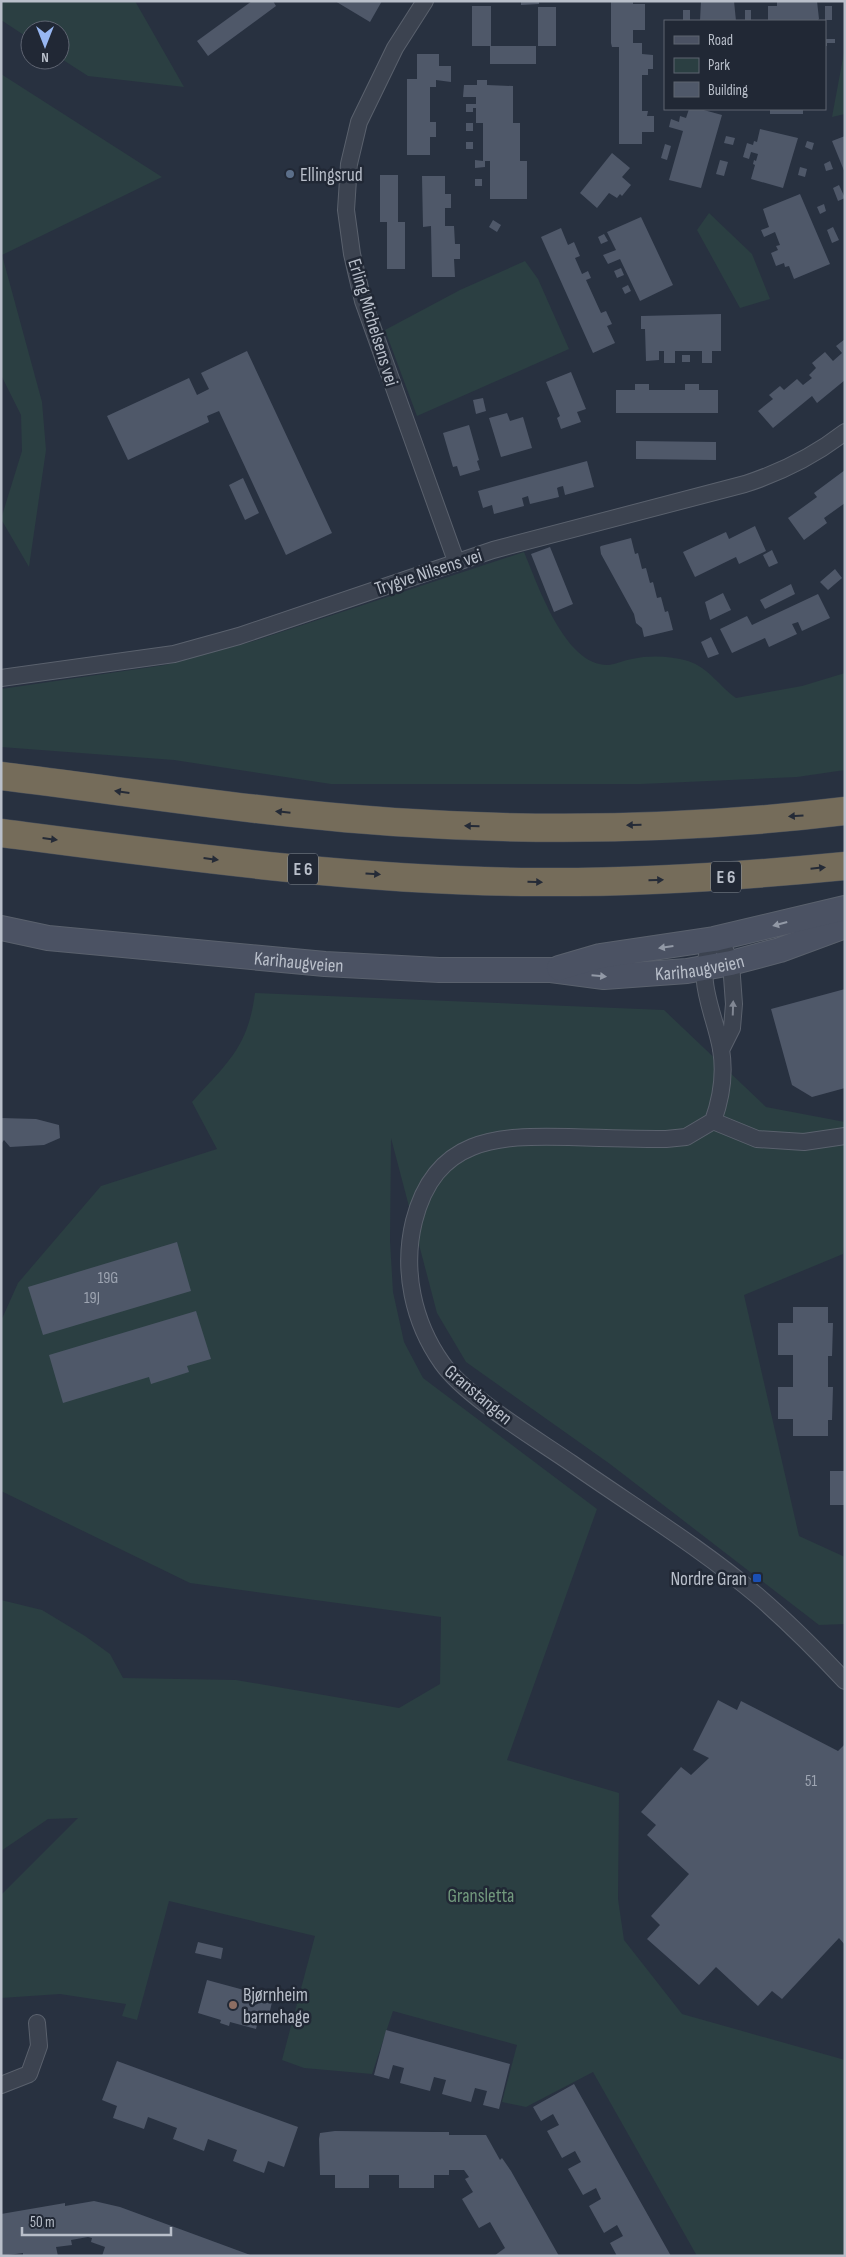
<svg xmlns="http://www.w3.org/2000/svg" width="846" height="2257" font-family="'Sofia Sans Condensed',sans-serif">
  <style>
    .green { fill: #2b3f42 }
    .building { fill: #4f5869 }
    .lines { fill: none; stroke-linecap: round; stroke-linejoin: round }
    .street-casing { stroke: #5a616d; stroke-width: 18 }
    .secondary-casing { stroke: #5a616d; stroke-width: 26 }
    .highway-casing { stroke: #474e5a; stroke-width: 29 }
    .street { stroke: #3c4350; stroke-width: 16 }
    .secondary { stroke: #4b5263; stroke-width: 24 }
    .highway { stroke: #756c5a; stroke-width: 28 }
    .oneway { fill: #252b37 }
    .oneway2 { fill: #9299a6 }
    .oneway3 { fill: #818793 }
    .service-dot { fill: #5c6f8a; stroke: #212835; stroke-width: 2 }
    .transit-dot { fill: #1a4fb4; stroke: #212835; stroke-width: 2 }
    .education-dot { fill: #8d6e63; stroke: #212835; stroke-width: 2 }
    .labels { text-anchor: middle; stroke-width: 5; stroke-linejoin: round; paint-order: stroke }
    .number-label { font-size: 16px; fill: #9ea5b2 }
    .shield { fill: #212835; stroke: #8b929d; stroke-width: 1 }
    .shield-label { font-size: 18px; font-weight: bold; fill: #b9bfca }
    .poi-label { font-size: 19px; fill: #b9bfca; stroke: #212835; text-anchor: start }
    .street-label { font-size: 19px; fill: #b9bfca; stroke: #212835 }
    .park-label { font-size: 19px; fill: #72997d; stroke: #212835 }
  </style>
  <rect width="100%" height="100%" fill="#283140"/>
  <path class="green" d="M1,1H135L184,87L88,76L60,58V30H30V39L1,20Z
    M845,47V114L832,117Z
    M1,74L162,177L2,255L42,402L46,450L29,567L1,519L22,451L21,415L1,375Z
    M709,213L752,254L770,299L740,308L697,230Z
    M525,261L538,279L569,349L417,416L385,330L460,290Z
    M524,552C538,585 565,667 609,665C617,664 624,660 632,659C649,655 671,656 688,661C709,668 719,686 736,698L802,686L845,673V770L797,777L641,784H331L174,760L1,747V689L165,665L254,641Z
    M255,993L664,1010L766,1107L845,1122V1238L843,1254L744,1295L799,1536L845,1557V1624L819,1625L610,1464L466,1362L437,1313L391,1138L390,1241L393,1292L404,1342L423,1378L597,1509L507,1760L619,1793L618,1899L624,1940L682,2014L845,2060V2256H697L593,2072L526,2107L502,2102L517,2045L393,2011L372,2074L304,2068L282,2060L315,1936L169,1901L137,2020L122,2016L126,2004L60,1994L1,1998V1895L78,1818L48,1819L1,1851V1600L42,1610L85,1636L110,1654L123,1678L236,1680L399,1708L440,1684L441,1617L190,1583L1,1491V1321L18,1283L101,1186L217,1149L192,1102C227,1063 248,1048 255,993Z"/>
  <path class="building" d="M252,1H273L276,6L208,56L197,41Z
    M335,1H382L370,22Z
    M521,1H539V4L521,5Z
    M611,1H633V4H645V30H633V43H642V54L653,55V69H648V75H642V111H648L647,116H654V132H642V144H619V47H612L611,43Z
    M701,1H734L736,21H700Z
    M777,1H817L819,19L817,21H768V6H777Z
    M472,6H491V46H536V64H490V46H472Z
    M825,6H832V20H825Z
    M538,7H556V46H538Z
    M683,10H690V21H683Z
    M745,10H751V21H745Z
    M825,39H835V43H827V46H825Z
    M417,54H439V66H451V82L436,80V87H430V122H436V137H430V155H407V79H417Z
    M477,80H487V85L513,86V123H520V161H527V199H490V161H485V167L475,168V160L483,161V123H476V108H473V112H466V104H476V97H463L464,85H477Z
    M689,109H700L722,115L701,188L669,180L683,131L669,127L671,119L679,122L680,116L686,118Z
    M770,109H803V114H770Z
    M466,123H473V131H466Z
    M760,129L798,138L783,188L751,179L755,165L753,164L754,160L756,161L758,154L751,152L749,159L743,157L747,143L753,145L754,141L757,142Z
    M726,136L735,138L733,145L724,143Z
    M845,136V173L832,141Z
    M807,141L814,143L812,150L805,147Z
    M466,142H473V149H466Z
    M665,144L671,146L667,160L661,158Z
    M612,153L630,168L622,177L631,185L622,196L620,194L617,198L609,193L597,208L580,193Z
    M720,160L728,162L724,176L716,174Z
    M830,161L833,169L826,171L824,164Z
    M800,167L807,169L805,177L798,175Z
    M380,175H398V222H405V269H387V222H380Z
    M422,176H445V194H451V208H445V226H454L455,244H460V259H454L455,277H432L431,226L423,227Z
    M475,179H482V186H475Z
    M839,185L845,198L838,201L833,188Z
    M800,194L830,264L794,279L789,266L785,267L784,263L776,266L771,253L778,250L776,246L780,245L775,232L764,237L761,230L769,227L763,209Z
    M824,204L826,211L820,214L817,207Z
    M641,217L673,285L640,301L620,259L608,264L603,255L616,250L607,232Z
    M493,220L501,225L497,232L489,227Z
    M833,227L839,240L832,243L827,230Z
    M561,228L568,245L574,242L580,256L575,258L582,274L588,271L591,278L586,280L601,313L606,311L612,324L607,326L615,343L593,353L541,237Z
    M604,234L608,241L601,244L598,237Z
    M621,268L624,275L617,278L614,271Z
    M628,285L631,291L625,294L622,288Z
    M721,314V351H712V363H702V351H675V363H664V351H659V360L646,361L645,329H641V316Z
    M845,339V380L817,403L812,396L773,428L758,411L773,399L769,395L780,386L784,390L797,379L803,385L812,378L809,375L816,368L812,363L825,352L833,361L842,353L836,346Z
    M247,351L332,533L286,555L219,411L207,416L209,422L128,460L107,416L189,378L197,395L209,389L201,373Z
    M682,355H690V362H682Z
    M571,372L586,409L577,412L581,422L561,429L557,418L560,416L546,382Z
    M635,384H649V390H685V384H699V390H718V413H616V390H635Z
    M483,398L486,411L476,414L473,400Z
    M507,413L510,421L523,417L532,448L501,457L489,418Z
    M469,425L479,460L477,461L480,470L460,476L457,466L453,467L443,433Z
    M636,441L716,442V460L636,459Z
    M587,461L594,487L565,495L563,486L559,487L557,488L559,497L530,504L528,496L522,498L524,506L494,514L492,505L483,508L478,491Z
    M845,470V503L824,518L827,523L804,540L788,518L817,497L814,493Z
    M243,478L259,513L245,520L229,485Z
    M755,526L766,551L739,564L736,557L695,577L683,552L726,532L729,539Z
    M631,538L635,554L638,553L642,569L646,568L650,583L653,582L657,598L661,597L665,612L668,611L673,630L644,637L642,628L636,623L634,614L601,554L600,547L601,546Z
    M550,547L573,604L554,612L531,554Z
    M772,550L778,563L769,567L763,555Z
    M835,569L842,578L828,590L820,582Z
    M791,584L795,594L765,609L760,600Z
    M723,593L731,610L710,620L705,602Z
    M818,594L830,618L802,631L798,622L792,624L797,634L769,647L765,638L732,653L720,629L747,616L752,625Z
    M711,637L719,654L708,658L701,642Z
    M845,989V1088L812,1097L792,1085L771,1009Z
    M1,1118L36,1119L59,1125L60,1138L44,1145L10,1147L4,1140L1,1144Z
    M177,1242L191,1291L43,1335L28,1287Z
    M793,1307H828V1323H833L832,1356H828V1387H833L832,1420H828V1436H793V1419H778V1387H793V1355H778V1323H793Z
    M196,1311L211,1359L187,1366L189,1372L151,1384L149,1377L63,1403L49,1355Z
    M830,1471H845V1505H830Z
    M718,1700L737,1710L741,1701L838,1751L845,1744V1945L839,1938L782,1999L772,1991L758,2006L716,1967L699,1985L647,1939L660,1925L651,1916L689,1874L647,1835L656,1825L641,1812L681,1767L691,1775L709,1758L693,1750Z
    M198,1942L223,1948L221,1959L195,1953Z
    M207,1980L273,1998L268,2019L259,2017L256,2029L230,2022L229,2026L220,2023L221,2020L198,2013Z
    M386,2030L510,2064L499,2109L483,2105L487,2091L475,2088L471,2102L442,2094L446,2080L434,2077L430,2091L400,2083L404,2068L393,2065L389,2079L374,2075Z
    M117,2061L298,2127L284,2167L268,2161L264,2173L233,2161L237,2150L208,2139L204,2151L173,2139L177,2128L148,2117L144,2129L113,2118L117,2106L102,2100Z
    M574,2084L671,2256H617L610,2243L623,2236L617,2225L604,2233L589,2206L601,2199L596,2188L583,2195L568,2169L581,2162L575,2151L562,2158L547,2131L559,2125L553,2114L541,2121L533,2107Z
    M335,2131L434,2132H449V2135H486L500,2160L502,2158L511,2171L559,2256H494L505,2248L490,2222L479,2228L462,2199L473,2192L465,2179L469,2177L464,2170H449V2175H434V2188H399V2175H369V2188H335V2175H320L319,2139L320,2133Z
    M94,2201L120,2207L253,2256H102L105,2247L91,2242L92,2238L88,2237L71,2240L72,2245L56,2247L58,2256H23V2253L1,2256V2214L65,2203V2206Z"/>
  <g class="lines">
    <defs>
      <path id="street" d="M425,1L395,48L359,122L349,164L346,210L352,254L363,301L456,561
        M1,678L174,654L239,636L493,550L745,484C782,472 814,456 845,432
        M721,1050L732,1028L734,1004L731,963L725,950L714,939C692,976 714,1010 721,1049C725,1073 721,1099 713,1121L686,1137L666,1139C633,1139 601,1138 569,1137C496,1135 435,1138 414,1221C402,1270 413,1322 442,1363C466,1397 535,1438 571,1463C634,1507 700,1547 759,1597C789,1623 817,1651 845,1681
        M713,1121L757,1139L804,1142L845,1136
        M1,2085L29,2074L39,2046L37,2023"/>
      <g id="secondary">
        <path id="s1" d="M1,928L48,938L325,964L439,970H551L604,977L687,971L731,963L780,950L845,926"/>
        <path d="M559,968L600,956L714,939L845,908"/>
      </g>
      <path id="highway" d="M1,776C132,792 262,813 394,822C543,832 697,829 845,811
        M1,833C178,856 356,881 535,882C639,883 742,876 845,866"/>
    </defs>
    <use href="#street" class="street-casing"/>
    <use href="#secondary" class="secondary-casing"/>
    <use href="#highway" class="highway-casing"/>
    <use href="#street" class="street"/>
    <use href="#secondary" class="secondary"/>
    <use href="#highway" class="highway"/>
  </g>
  <defs><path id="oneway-solid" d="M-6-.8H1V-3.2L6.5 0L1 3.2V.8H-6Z" transform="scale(1.25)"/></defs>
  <g class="oneway">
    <use href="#oneway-solid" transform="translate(122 792) rotate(-172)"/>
    <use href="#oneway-solid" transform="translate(283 812) rotate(-174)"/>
    <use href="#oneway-solid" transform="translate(796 816) rotate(176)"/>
    <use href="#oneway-solid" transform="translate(634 825) rotate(178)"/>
    <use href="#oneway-solid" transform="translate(472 826) rotate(-179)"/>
    <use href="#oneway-solid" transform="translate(50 839) rotate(7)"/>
    <use href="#oneway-solid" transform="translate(211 859) rotate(7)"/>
    <use href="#oneway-solid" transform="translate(818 868) rotate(-6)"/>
    <use href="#oneway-solid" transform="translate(373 874) rotate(4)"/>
    <use href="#oneway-solid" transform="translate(656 880) rotate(-2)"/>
    <use href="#oneway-solid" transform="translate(535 882) rotate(1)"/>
  </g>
  <g class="oneway2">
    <use href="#oneway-solid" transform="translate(780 924) rotate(165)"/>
    <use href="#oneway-solid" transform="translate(666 947) rotate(172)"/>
    <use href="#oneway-solid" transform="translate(599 976) rotate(5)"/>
  </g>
  <use class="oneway3" href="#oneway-solid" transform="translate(733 1008) rotate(-88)"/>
  <circle class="service-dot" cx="290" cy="174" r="5"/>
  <rect class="transit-dot" x="752" y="1573" width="10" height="10" rx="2.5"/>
  <circle class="education-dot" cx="233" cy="2005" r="5"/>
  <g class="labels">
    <g class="number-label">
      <text x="108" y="1283">19G</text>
      <text x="92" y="1303">19J</text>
      <text x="811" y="1786">51</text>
    </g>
    <g class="shield">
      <rect x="288" y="853.5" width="30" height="31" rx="4"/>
      <rect x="711" y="861.5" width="30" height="31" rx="4"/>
    </g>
    <g class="shield-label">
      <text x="303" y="875">E 6</text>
      <text x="726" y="883">E 6</text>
    </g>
    <g class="poi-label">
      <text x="300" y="181">Ellingsrud</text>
      <text x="747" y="1585" text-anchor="end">Nordre Gran</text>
      <text x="243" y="2001">Bjørnheim<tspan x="243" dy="22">barnehage</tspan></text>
    </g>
    <g class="street-label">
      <text transform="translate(374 322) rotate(73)" y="7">Erling Michelsens vei</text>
      <text transform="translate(428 571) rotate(-18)" y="7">Trygve Nilsens vei</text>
      <text dy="7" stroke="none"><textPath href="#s1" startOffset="300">Karihaugveien</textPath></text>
      <text dy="7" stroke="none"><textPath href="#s1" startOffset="702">Karihaugveien</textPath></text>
      <text transform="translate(479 1394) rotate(40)" y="7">Granstangen</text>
    </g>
    <g class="park-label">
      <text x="481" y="1902">Gransletta</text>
    </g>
  </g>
  <rect width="846" height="2257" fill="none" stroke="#b9bfca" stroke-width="5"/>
  <rect x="664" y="20" width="162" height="90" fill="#212835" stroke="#5e6471"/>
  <rect x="674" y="36" width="25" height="8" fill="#4b5263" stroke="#5e6471"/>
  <text x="708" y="45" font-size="15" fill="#b9bfca">Road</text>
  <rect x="674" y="58" width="25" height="15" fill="#2b3f42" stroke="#5e6471"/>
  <text x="708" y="70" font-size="15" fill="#b9bfca">Park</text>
  <rect x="674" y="82" width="25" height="15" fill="#4f5869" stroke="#5e6471"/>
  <text x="708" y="95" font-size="15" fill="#b9bfca">Building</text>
  <g transform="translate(45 45) rotate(180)"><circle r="24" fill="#212835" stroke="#5e6471"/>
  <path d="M0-4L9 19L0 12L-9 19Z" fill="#97b6f1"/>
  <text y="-8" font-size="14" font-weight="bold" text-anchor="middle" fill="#b9bfca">N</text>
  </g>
  <path d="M22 2227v8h149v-8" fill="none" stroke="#b9bfca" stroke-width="2.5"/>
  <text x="30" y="2227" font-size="15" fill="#b9bfca" stroke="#212835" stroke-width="4" paint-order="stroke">50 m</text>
</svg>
